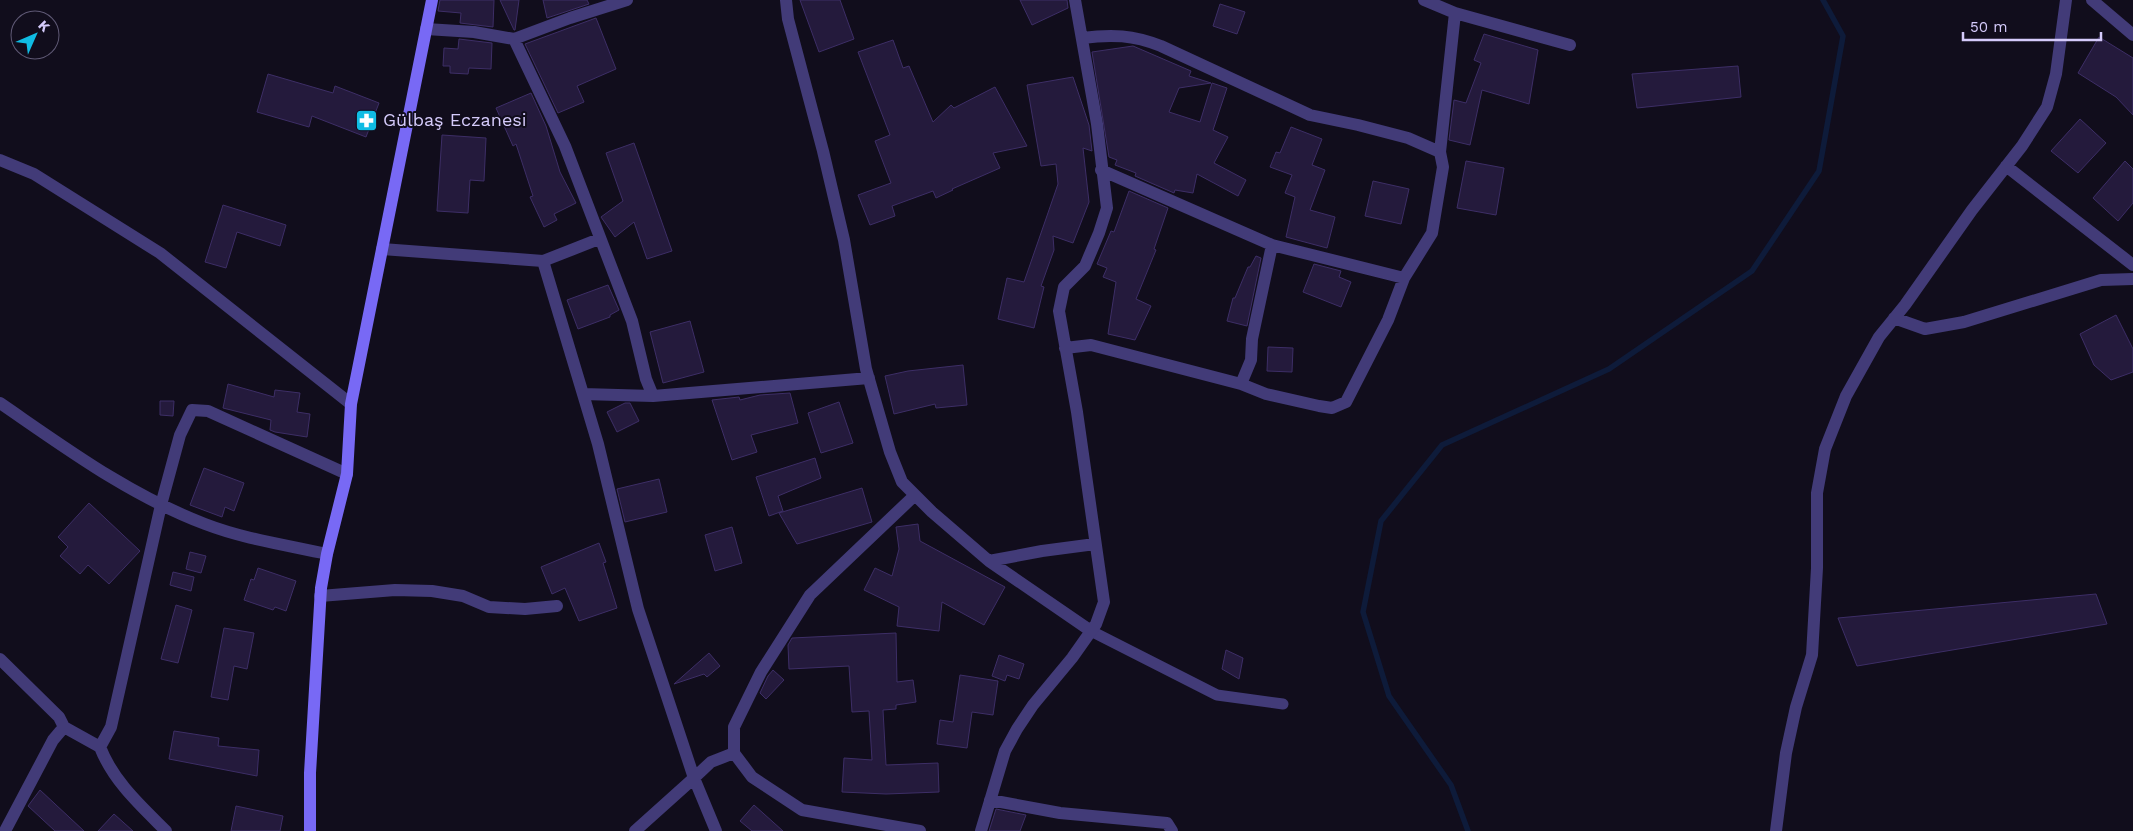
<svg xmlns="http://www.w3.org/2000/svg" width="2133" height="831" font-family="'Work Sans',sans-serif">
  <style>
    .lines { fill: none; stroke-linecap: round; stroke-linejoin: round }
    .stream { stroke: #0e1b3a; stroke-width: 5.5 }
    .building { fill: #241a3c; stroke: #3d2e66 }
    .lane { stroke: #423b78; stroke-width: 11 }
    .street { stroke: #423b78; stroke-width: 12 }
    .secondary { stroke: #7869f5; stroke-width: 12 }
    .labels { text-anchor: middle; stroke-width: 4; stroke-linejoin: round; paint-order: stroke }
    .poi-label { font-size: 18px; fill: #d5cbfb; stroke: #110d1c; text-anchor: start }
  </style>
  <rect width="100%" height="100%" fill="#110d1c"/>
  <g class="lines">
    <path class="stream" d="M1468,831L1451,785L1389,696L1363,612L1381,521L1442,445L1609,369L1752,271L1819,171L1843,36L1823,0"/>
  </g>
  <path class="building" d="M440,0H494L493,27L460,23L461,13L438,11Z
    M500,0H519L515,30H514Z
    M543,0H587L589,4L547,18Z
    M800,0H840L854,39L819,52Z
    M1020,0H1067L1068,8L1032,25Z
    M1220,4L1245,12L1237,34L1213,26Z
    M596,18L616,69L577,86L584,102L558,113L525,44Z
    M1484,34L1538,50L1529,104L1482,90L1470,145L1449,140L1454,100L1466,103L1481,63L1474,60Z
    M2099,37L2133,58V115L2116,97L2078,73Z
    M459,39L492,43L491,69L469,68L468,74L450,73V66H443L444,48L458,49Z
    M893,40L903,68L909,66L933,122L951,105L954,108L995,87L1027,146L993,153L1000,168L952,189L953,190L936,198L933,191L892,206L895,216L870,225L858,195L891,183L875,141L890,135L858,52Z
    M1133,46L1191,71L1189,76L1211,83L1179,88L1169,112L1200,122L1212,83L1227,88L1213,130L1228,137L1214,163L1246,180L1238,196L1197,174L1193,193L1175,190L1174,193L1135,176L1136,173L1115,165L1117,160L1109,157L1092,52Z
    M1738,66L1741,97L1637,108L1632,74Z
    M268,74L333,93L335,86L379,103L366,137L312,116L309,127L257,112Z
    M1073,77L1089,125L1092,151L1083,148L1089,202L1073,243L1053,236L1054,250L1041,286L1044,287L1034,328L998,319L1007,278L1024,282L1058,184L1056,164L1041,166L1027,85Z
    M531,93L546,126L560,172L576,203L554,214L557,220L544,227L530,197L533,196L516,144L513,146L496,108Z
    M2080,119L2106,143L2078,173L2051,151Z
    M1291,127L1322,139L1312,165L1325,170L1310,210L1335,217L1327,248L1286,237L1295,197L1285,193L1292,175L1270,167L1276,152L1280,153Z
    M442,135L486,138L484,181L470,180L468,213L437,211Z
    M634,143L672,251L647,259L634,222L615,237L601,217L623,201L606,153Z
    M1466,161L1504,168L1496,215L1457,208Z
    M2125,161L2133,169V203L2118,221L2093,198Z
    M1373,181L1409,189L1401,224L1365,216Z
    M1129,191L1168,208L1154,249L1156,250L1136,299L1151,306L1135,340L1108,334L1116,282L1103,277L1107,268L1097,264L1111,231L1114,232Z
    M223,205L286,225L280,246L237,232L226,268L205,262Z
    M1256,256L1261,258L1247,326L1227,321L1233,298H1235L1248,267H1250Z
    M1314,264L1341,271L1339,277L1351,282L1341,307L1303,292Z
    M608,285L619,310L610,315V317L578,329L567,300Z
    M2116,315L2133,349V372L2111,380L2094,365L2080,334Z
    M690,321L704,372L663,383L650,332Z
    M1268,347L1293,348L1292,372L1267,371Z
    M963,365L967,405L936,408L935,404L894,414L885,376L908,371Z
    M228,384L274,397L275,390L300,393L297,412L310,414L307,437L275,432L270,430L271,420L223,408Z
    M790,393L798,423L751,435L757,452L732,460L712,400L739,397L740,400L760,395Z
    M160,401H174L173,416L160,415Z
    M839,402L853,443L821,453L808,413Z
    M625,403H630L639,421L617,432L607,412Z
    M815,458L821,478L778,496L783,511L769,516L756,477Z
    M204,468L244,483L234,511L225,507L222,517L190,505Z
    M659,479L667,512L625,522L617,489Z
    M862,488L872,522L797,544L779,513Z
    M89,503L140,551L109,584L88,565L80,574L60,556L68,547L58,537Z
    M918,524L920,541L1005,587L984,625L942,602L939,631L897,626L899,607L864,590L875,568L892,576L899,549L896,527Z
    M732,527L742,563L715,571L705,535Z
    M599,543L606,562L603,563L617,608L579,621L565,588L552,594L541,567Z
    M190,552L206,556L201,573L186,569Z
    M258,568L296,581L286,611L275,607L273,610L244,600L251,579L254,580Z
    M173,572L194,577L191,591L170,585Z
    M2096,594L2107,624L1857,666L1838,618Z
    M176,605L192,610L178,663L161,659Z
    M224,628L254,633L247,669L234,666L228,700L211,697Z
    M896,633L897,682L913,680L916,702L896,705V709L883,710L886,765L938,763L939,792L886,794L842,792L844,758L872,760L869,711L852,712L849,666L789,669L788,645L792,638Z
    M1226,650L1243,658L1239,679L1222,669Z
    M709,653L720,666L707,677L704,674L674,684Z
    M999,655L1024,664L1019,679L1007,675L1005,681L992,676Z
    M773,670L784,680L766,699L760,693L768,676Z
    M960,675L998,681L993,715L972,712L967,748L937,744L940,720L953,722Z
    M174,731L219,738L218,746L259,750L257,776L169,759Z
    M40,790L84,831H55L28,806Z
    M754,805L783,831H752L740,821Z
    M236,806L283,816L280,831H231Z
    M996,809L1026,815L1020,831H989Z
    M114,814L133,831H98Z"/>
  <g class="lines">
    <path class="lane" d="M1091,631L1217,695L1283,704"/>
    <path class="street" d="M786,0L788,19L823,151L844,240L866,369L890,452L902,482L932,512L989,561L1091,631
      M1424,0L1455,13L1570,45
      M2092,0L2133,35
      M426,29L474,32L514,39L570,18L627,0
      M514,39L565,146L632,321L646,379L653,396
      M1440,152L1455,13
      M0,160L34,174L160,253L351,404
      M2006,166L2133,265
      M1101,170L1272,245L1404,278
      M382,249L543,261L599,239
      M543,261L598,444L638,609L694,778L635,831
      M1894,318L1925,329L1964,322L2101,280L2133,279
      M1065,348L1091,345L1241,384L1266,394L1319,406L1332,408L1346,402L1388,320L1404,278L1432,233L1443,167L1440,152L1408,138L1358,125L1310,115L1161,46C1133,35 1112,34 1082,38
      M1241,384L1251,360L1252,339L1272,245
      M583,394L653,396L869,378
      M0,403C67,449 129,495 205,524C244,539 286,545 327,554
      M914,496L810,595L761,672L734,727V753L752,777L802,810L920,831
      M989,561L1042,551L1095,544
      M320,596L395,590L432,591L463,596L489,607L525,609L557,606
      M0,659L59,717L64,727L100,747C113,781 141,806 166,831
      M100,747L111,727L161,505L180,435L192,410L208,411L347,474
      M990,800L1060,813L1167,823L1172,831
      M5,831L53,740L64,727
      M716,831L694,778L711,762L734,753
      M981,831L1005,751L1017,729L1033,705L1072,658L1096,624L1104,602L1077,412L1059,311L1064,287L1085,266L1099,233L1107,208L1097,124L1075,0
      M1776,831L1786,753L1796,707L1812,655L1817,568V493L1825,449L1846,396L1879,337L1905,305L1972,210L2022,146L2047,107L2056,74L2066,0"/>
    <path class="secondary" d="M310,831V773L321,588L327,554L347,474L351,404L432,0"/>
  </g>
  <defs>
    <symbol id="pharmacy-square" viewBox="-11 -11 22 22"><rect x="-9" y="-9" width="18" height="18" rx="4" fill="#10bce3" stroke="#110d1c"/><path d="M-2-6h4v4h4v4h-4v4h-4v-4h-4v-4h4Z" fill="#fff"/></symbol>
  </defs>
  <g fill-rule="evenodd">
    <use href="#pharmacy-square" x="354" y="108" width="25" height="25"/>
  </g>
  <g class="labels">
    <g class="poi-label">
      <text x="383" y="126">Gülbaş Eczanesi</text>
    </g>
  </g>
  <g transform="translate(35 35) rotate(45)"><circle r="24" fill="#110d1c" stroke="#5f5975"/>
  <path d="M0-4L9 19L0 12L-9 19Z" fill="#10bce3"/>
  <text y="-8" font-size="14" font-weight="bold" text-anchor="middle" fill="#d5cbfb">K</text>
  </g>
  <path d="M1963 32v8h138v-8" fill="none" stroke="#d5cbfb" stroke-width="2.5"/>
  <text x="1970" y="32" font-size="15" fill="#d5cbfb" stroke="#110d1c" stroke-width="4" paint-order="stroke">50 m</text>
</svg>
